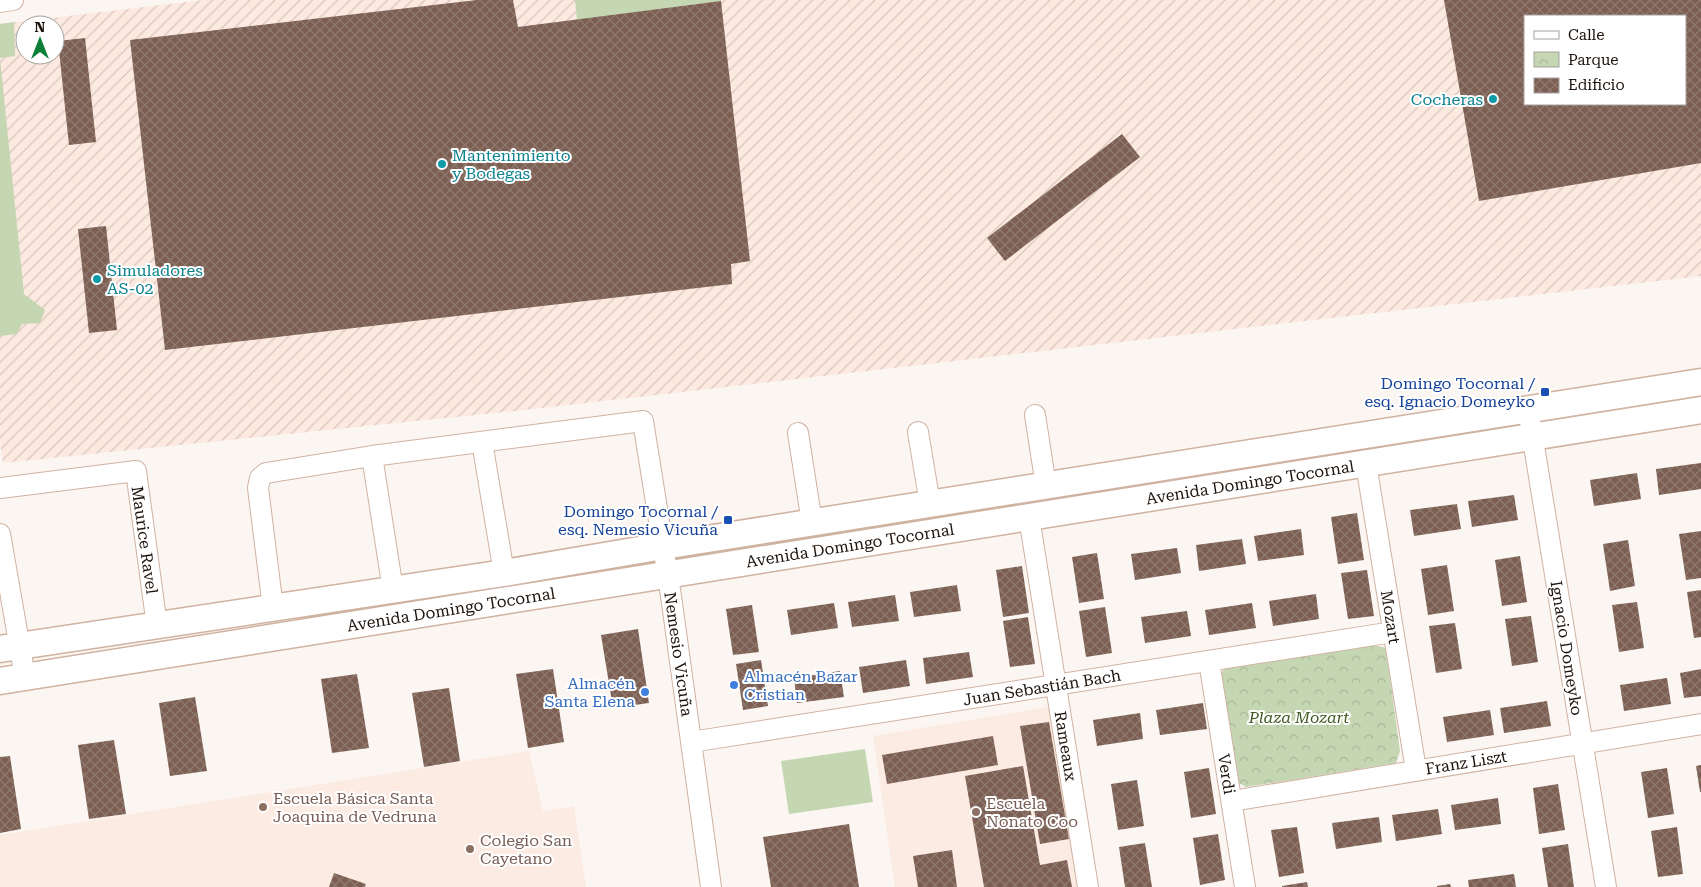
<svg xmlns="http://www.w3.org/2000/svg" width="1701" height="887" font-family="'Roboto Serif',serif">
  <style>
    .industrial { fill: url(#industrial-furrows); fill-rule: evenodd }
    .built { fill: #fbebe2 }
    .green { fill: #c4d7b2 }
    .park { fill: url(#park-crowns) }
    .building { fill: url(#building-cross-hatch); fill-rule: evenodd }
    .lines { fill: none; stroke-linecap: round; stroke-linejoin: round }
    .minor-casing { stroke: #d0b2a1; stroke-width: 22 }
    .major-casing { stroke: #d0b2a1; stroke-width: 29 }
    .minor { stroke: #fff; stroke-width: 20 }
    .major { stroke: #fff; stroke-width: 26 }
    .culture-dot { fill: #0f9aa8; stroke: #fff; stroke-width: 2 }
    .transit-dot { fill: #1a4fb4; stroke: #fff; stroke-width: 2 }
    .shop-dot { fill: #3f7fe0; stroke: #fff; stroke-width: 2 }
    .education-dot { fill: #8d6e63; stroke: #fff; stroke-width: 2 }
    .labels { text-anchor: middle; stroke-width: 4; stroke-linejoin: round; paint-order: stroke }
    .culture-label { font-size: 16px; fill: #0d838f; stroke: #fff; text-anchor: start }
    .transit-label { font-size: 16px; fill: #164399; stroke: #fff; text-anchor: end }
    .street-label { font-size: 16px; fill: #1d130c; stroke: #fff }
    .shop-label { font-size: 16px; fill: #366cbe; stroke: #fff; text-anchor: start }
    .park-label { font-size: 16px; font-style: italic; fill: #405a23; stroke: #fff }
    .education-label { font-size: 16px; fill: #785e54; stroke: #fff; text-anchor: start }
  </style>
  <defs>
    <pattern id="industrial-furrows" width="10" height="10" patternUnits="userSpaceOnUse" patternTransform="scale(1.25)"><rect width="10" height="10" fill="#fce9e0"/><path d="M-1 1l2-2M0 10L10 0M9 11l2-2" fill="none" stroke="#d8c7bf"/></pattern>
    <pattern id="park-crowns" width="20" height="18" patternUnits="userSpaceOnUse" patternTransform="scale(1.25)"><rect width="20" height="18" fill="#c4d7b2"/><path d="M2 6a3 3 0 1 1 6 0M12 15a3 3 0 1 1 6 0" fill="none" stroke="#a8b898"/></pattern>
    <pattern id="building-cross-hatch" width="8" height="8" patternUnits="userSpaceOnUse" patternTransform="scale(1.25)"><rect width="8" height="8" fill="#7c5f52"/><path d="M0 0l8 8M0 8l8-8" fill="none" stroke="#8f7a70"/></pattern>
  </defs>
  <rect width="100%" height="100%" fill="#fcf6f2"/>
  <path class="industrial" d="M203,0H1701V276L515,411L3,463L0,443V24ZM1525,16H1685V104H1525ZM25,25H55V55H25Z"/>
  <path class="built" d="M1049,707L1080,887H895L873,736Z
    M529,751L543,811L574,806L586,887H0V835Z"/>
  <path class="green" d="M575,0H721V1L577,20Z
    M14,22L15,56L0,58L24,294L45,310L40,323L22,324L17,334L0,336V24Z
    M865,749L873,802L789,814L781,761Z"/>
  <path class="park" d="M1374,645L1386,648L1400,751L1396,763L1246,787L1235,781L1217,678L1226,667Z"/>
  <path class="building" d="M477,0H513L518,27L721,1L750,261L731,264L732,284L165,350L130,40Z
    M1444,0H1701V163L1479,201ZM1525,16H1685V104H1525Z
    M85,38L96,142L69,145L58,41Z
    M1122,134L1140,157L1005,261L987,238Z
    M106,226L117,330L89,333L78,229Z
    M1701,463V489L1659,495L1656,469Z
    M1637,473L1641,499L1594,506L1590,480Z
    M1514,495L1518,520L1472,527L1468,501Z
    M1457,504L1461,529L1414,536L1410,510Z
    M1357,513L1364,560L1338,564L1331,517Z
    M1301,529L1304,555L1258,561L1254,536Z
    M1701,531V578L1686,580L1679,534Z
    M1242,539L1246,564L1199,571L1196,545Z
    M1628,540L1635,586L1610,591L1603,544Z
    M1177,548L1181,573L1135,580L1131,554Z
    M1097,553L1104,599L1079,603L1072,557Z
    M1520,556L1527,602L1502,606L1495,560Z
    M1447,565L1454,611L1428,615L1421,569Z
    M1022,566L1029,613L1003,617L996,570Z
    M1367,570L1374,616L1348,619L1341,573Z
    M957,585L961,611L914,617L910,592Z
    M1701,590V637L1694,638L1687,592Z
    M1316,594L1319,619L1273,626L1269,601Z
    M895,595L899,621L852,627L848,602Z
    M1637,602L1644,648L1619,652L1612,605Z
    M834,603L838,628L791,635L787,610Z
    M1252,603L1256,628L1209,635L1205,610Z
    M752,605L759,652L733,655L726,609Z
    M1105,607L1112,653L1086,657L1079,611Z
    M1187,611L1191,636L1145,643L1141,617Z
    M1531,616L1538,662L1512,666L1505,619Z
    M1028,617L1035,664L1010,667L1003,621Z
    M1455,623L1462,669L1436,673L1429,626Z
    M638,629L649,703L613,708L601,635Z
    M969,652L973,677L926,684L923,658Z
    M761,660L768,706L743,710L736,664Z
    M906,660L910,686L863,693L859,667Z
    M553,669L564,742L528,748L516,674Z
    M1701,669V696L1684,698L1680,673Z
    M840,671L844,697L797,703L794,678Z
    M357,674L369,748L332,753L321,679Z
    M1667,678L1671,704L1624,711L1620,685Z
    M449,688L460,761L424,767L412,693Z
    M195,697L207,771L170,776L159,703Z
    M1547,701L1551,726L1504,733L1500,708Z
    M1203,703L1207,729L1160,735L1156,710Z
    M1490,710L1494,735L1447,742L1443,717Z
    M1140,713L1143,739L1097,746L1093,720Z
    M1049,722L1069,839L1040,844L1020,726Z
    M993,736L998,765L887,784L882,755Z
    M114,740L126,814L89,819L78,745Z
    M10,756L21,829L0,833V757Z
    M1701,765V792H1700L1696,766Z
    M1023,766L1040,865L1067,860L1072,887H984L965,776Z
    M1209,768L1216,814L1191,818L1184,772Z
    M1667,768L1674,814L1648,818L1641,772Z
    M1137,780L1144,826L1118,830L1111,784Z
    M1558,784L1565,830L1539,834L1533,788Z
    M1498,798L1501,824L1455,830L1451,805Z
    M1438,809L1442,834L1396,841L1392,815Z
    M1379,817L1382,842L1336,849L1332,823Z
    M849,824L859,887H771L763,837Z
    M1297,827L1304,873L1279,877L1271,830Z
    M1677,827L1683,874L1658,877L1651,831Z
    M1218,834L1225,880L1200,885L1193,838Z
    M1145,843L1152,887H1125L1119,847Z
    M1568,844L1574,887H1548L1542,848Z
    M952,850L957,887H918L913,856Z
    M334,873L366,884L365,887H329Z
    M1514,874L1516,887H1469L1468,880Z
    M1307,882L1308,887H1282V886Z
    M1450,884L1451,887H1437V886Z"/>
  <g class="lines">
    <defs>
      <path id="minor" d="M0,2L13,0
        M1528,409L1606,887
        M1035,415L1046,486
        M918,432L930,504
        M798,433L812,523
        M482,442L504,573
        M372,456L393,590
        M1366,464L1416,770
        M0,488L136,471L157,626
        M1029,517L1088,887
        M0,534L25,677
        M273,608L258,488L260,478L266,473L372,456L643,421L671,596L711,887
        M1209,661L1245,887
        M691,742L1393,632
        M1232,801L1701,724"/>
      <path id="major" d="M0,649L504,573L663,546L1701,382
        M0,681L1701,410"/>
    </defs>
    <use href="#minor" class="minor-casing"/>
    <use href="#major" class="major-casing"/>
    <use href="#minor" class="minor"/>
    <use href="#major" class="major"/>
  </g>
  <g class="culture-dot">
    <circle cx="1493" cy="99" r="5"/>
    <circle cx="442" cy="164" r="5"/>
    <circle cx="97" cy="279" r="5"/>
  </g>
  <g class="transit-dot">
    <rect x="1540" y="387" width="10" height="10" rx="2.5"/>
    <rect x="723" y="515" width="10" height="10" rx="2.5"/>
  </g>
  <g class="shop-dot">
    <circle cx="734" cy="685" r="5"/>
    <circle cx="645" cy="692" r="5"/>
  </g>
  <g class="education-dot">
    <circle cx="263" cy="807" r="5"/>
    <circle cx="976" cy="812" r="5"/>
    <circle cx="470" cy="849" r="5"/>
  </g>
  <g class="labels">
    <g class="culture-label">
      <text x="1483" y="105" text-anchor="end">Cocheras</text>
      <text x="452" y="161">Mantenimiento<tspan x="452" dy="18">y Bodegas</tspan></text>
      <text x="107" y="276">Simuladores<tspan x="107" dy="18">AS-02</tspan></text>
    </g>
    <g class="transit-label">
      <text x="1535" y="389">Domingo Tocornal /<tspan x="1535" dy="18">esq. Ignacio Domeyko</tspan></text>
      <text x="718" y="517">Domingo Tocornal /<tspan x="718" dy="18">esq. Nemesio Vicuña</tspan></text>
    </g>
    <g class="street-label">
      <text transform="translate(1250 482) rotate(-9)" y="6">Avenida Domingo Tocornal</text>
      <text transform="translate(145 540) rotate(82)" y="6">Maurice Ravel</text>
      <text transform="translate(850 545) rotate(-9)" y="6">Avenida Domingo Tocornal</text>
      <text transform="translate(451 609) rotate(-9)" y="6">Avenida Domingo Tocornal</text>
      <text transform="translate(1391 617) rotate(81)" y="6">Mozart</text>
      <text transform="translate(1567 648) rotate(81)" y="6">Ignacio Domeyko</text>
      <text transform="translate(679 654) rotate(82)" y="6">Nemesio Vicuña</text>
      <text transform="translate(1042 687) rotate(-9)" y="6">Juan Sebastián Bach</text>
      <text transform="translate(1066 746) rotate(81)" y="6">Rameaux</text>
      <text transform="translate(1466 762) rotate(-9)" y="6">Franz Liszt</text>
      <text transform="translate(1227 774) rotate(81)" y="6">Verdi</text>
    </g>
    <g class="shop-label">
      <text x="744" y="682">Almacén Bazar<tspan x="744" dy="18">Cristian</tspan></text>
      <text x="635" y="689" text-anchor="end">Almacén<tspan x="635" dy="18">Santa Elena</tspan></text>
    </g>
    <g class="park-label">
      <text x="1299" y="723">Plaza Mozart</text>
    </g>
    <g class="education-label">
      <text x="273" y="804">Escuela Básica Santa<tspan x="273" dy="18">Joaquina de Vedruna</tspan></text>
      <text x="986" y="809">Escuela<tspan x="986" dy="18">Nonato Coo</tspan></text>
      <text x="480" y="846">Colegio San<tspan x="480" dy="18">Cayetano</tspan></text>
    </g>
  </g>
  <rect x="1524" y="15" width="162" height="90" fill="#ffffff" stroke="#a5a19e"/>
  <rect x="1534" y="31" width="25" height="8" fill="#ffffff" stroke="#a5a19e"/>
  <text x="1568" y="40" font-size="15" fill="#1d130c">Calle</text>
  <rect x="1534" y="52" width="25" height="15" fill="url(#park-crowns)" stroke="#a5a19e"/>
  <text x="1568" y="65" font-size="15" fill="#1d130c">Parque</text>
  <rect x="1534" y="78" width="25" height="15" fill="url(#building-cross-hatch)" stroke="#a5a19e"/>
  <text x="1568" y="90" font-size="15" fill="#1d130c">Edificio</text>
  <g transform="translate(40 40)"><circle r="24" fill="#ffffff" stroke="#a5a19e"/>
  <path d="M0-4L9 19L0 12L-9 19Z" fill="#088038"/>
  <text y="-8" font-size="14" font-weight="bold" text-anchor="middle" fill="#1d130c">N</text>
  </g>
</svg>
